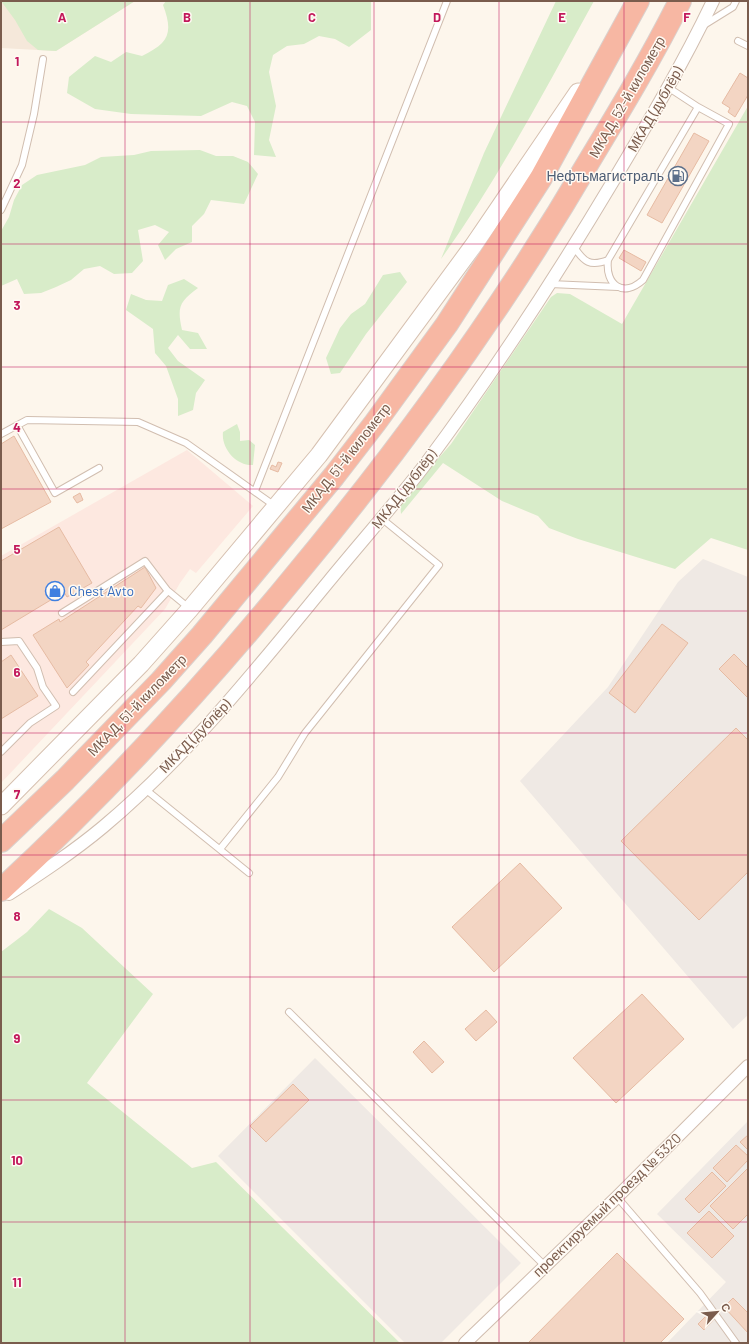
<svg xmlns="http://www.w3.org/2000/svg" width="749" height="1344" font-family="Barlow,sans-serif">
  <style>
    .residential { fill: #f5e8da }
    .commercial { fill: #fde8e0 }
    .industrial { fill: #efe9e4 }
    .green { fill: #d8ecc9 }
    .building { fill: #f3d5c3; stroke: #e6bba3 }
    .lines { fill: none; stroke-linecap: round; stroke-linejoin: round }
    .lane-casing { stroke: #d1beb0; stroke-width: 8 }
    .street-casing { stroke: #d1beb0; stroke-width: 14 }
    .secondary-casing { stroke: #d6c0b0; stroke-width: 19 }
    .highway-casing { stroke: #dad1cd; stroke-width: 24 }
    .lane { stroke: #fff; stroke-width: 6 }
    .street { stroke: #fff; stroke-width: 12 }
    .secondary { stroke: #fff; stroke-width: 17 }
    .highway { stroke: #f7b7a3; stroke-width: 22 }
    .grid { fill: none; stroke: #c2185b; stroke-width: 1; stroke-opacity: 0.55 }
    .labels { text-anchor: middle; stroke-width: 3; stroke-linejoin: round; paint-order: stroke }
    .street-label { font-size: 14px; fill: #7a5c4d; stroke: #fffaf3 }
    .service-label { font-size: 14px; fill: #4e5e75; stroke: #fffaf3; text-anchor: end }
    .shop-label { font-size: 14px; fill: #366cbe; stroke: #fffaf3; text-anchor: start }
    .grid-label { font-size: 13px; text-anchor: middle; font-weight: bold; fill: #c2185b; stroke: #fffaf3; stroke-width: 3; stroke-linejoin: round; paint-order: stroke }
  </style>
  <rect width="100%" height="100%" fill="#fdf6ec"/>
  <path class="residential" d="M1,1H135L56,51L1,48Z"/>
  <path class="commercial" d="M187,450L253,506L196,573L190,569L180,583L165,609L1,783V556Z"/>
  <path class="industrial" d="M703,559L748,577V1015L733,1029L520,781L608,687L678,582Z
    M315,1058L521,1263L441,1343H405L218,1156Z
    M748,1121V1343H667L726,1282L657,1214Z"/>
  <path class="green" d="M1,1H135L56,51L38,50L27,41L15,20Z
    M166,1H371V30L349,47L335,39L319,36L304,44L287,46L273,55L269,72L276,106L269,140L276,157L254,155L255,122L247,106L232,102L201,116L131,114L95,109L67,93L69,77L95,56L111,62L126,52L142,56C168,43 174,34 163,5Z
    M556,1H594C546,88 499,178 441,259L484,153Z
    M748,106V550L711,538L675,569L578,539L549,528L538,516L502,501L443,463L401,514L400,502L451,444L551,297L557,293L570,294L622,324Z
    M200,150L216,156H233L248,162L258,174L244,204L211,200L204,214L192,226V242L176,249L165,260L158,245L169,232L155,225L138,230L143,261L132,273L114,274L100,266L84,269L71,280L56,287L41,293L24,294L17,279L1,286V231L9,217L14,200L22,185L37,175L85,165L101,157L134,155L151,151Z
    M400,272L407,282L366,334L340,373L331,374L326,358L340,328L351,314L365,304L383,275Z
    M184,279L198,288C179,302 177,307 182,330L198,333L207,349H190L178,335L168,348L178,361L205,380L196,393L193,410L178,416V399L166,366L155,353L153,329L126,310L131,294L146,300L162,301L168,285Z
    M237,424L240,432V441L249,440L255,445L253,465C237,466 221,449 223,432Z
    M49,909L82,928L153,994L87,1083L192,1168L216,1162L400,1343H1V952L27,932Z"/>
  <path class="building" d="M740,73L748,78V95L735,117L728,112L730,108L722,103Z
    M694,133L709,141L662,223L647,215Z
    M624,250L646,262L641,271L619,258Z
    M14,436L51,502L1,529V444Z
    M278,462L282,463L278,472L270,469L272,465L276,467Z
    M80,493L83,500L77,503L73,497Z
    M59,527L92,583L67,597L64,592L1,630V561Z
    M145,567L156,588L141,608L138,606L86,662L89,665L67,688L33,635L59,619L60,622Z
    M662,624L688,643L635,713L609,693Z
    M734,654L748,668V698L719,669Z
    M11,655L38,696L1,719V662Z
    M736,728L748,740V872L699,920L621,841Z
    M520,863L562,908L494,972L452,927Z
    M642,994L684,1039L616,1103L573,1058Z
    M486,1010L497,1022L476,1041L465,1029Z
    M424,1041L444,1062L432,1073L413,1052Z
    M293,1084L309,1100L266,1142L250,1126Z
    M748,1135V1150L740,1142Z
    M736,1145L748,1156V1160L727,1182L713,1168Z
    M748,1168V1214L733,1229L710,1206Z
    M712,1172L726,1186L699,1213L685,1199Z
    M709,1211L734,1236L712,1258L687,1233Z
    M617,1253L684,1319L660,1343H528Z
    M733,1298L748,1313V1333L724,1307Z
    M709,1313L715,1318L704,1330L698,1324Z"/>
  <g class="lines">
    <defs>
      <path id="lane" d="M704,25L733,7L736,1
        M738,41L748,46
        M669,88L698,107
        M698,107L729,124L643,280C623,298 605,285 608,260Z
        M1,210L22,165L34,114L43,59
        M574,247C584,262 590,267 608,260
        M550,284L618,287
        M17,425L55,493L99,468
        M1,434L27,420L138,422L186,443L275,506
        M255,491L447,1
        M62,613L145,561L167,590L189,608
        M1,642L19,641L37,668L43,687L56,706L30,723L1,752
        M73,692L168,591
        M145,789L249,873
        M220,849L278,777L305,733L439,565L381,518
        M289,1012L545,1266
        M617,1197L700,1293L736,1343"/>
      <path id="street" d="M9,894C41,873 73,852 103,827C188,756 258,667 329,581C360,543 394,505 424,466C492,375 554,280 612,183C648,123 683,64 713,1
        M465,1343L617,1197L748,1066"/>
      <path id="secondary" d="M1,806L141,664L190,609L319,455L473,246L578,92"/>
      <path id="highway" d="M1,841L65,780L161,681L202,635L334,476L375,423L447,324L541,178L638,1
        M1,890C106,793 203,688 294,577C403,446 502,310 588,163C620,110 652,57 680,1"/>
    </defs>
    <use href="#lane" class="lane-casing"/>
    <use href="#street" class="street-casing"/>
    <use href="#secondary" class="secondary-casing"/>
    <use href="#highway" class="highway-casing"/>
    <use href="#lane" class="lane"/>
    <use href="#street" class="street"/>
    <use href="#secondary" class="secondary"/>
    <use href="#highway" class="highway"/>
  </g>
  <path class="grid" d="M125,1V1343M250,1V1343M374,1V1343M499,1V1343M624,1V1343M1,122H748M1,244H748M1,367H748M1,489H748M1,611H748M1,733H748M1,855H748M1,977H748M1,1100H748M1,1222H748"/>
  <defs>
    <symbol id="fuel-ring" viewBox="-11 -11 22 22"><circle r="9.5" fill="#fffaf3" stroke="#5c6f8a" stroke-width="1.5"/><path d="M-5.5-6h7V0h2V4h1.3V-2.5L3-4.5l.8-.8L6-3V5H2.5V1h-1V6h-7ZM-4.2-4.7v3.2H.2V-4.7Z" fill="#5c6f8a"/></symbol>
    <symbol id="shop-ring" viewBox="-11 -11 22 22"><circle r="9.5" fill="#fffaf3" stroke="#3f7fe0" stroke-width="1.5"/><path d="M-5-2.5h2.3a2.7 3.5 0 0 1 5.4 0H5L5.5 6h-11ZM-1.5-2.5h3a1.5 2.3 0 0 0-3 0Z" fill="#3f7fe0"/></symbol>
  </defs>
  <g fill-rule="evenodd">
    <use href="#fuel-ring" x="667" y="165" width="22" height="22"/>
    <use href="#shop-ring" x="44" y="580" width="22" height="22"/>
  </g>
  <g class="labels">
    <g class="street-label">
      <text transform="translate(627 97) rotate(-60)" y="5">МКАД, 52-й километр</text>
      <text transform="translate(655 109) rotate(-60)" y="5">МКАД (дублёр)</text>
      <text transform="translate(346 458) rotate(-52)" y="5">МКАД, 51-й километр</text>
      <text transform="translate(404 489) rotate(-52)" y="5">МКАД (дублёр)</text>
      <text transform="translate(137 705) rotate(-46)" y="5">МКАД, 51-й километр</text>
      <text transform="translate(195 736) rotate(-46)" y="5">МКАД (дублёр)</text>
      <text transform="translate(607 1205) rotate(-44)" y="5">проектируемый проезд № 5320</text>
    </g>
    <g class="service-label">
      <text x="664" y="181">Нефтьмагистраль</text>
    </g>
    <g class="shop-label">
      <text x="69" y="596">Chest Avto</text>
    </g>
  </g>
  <g class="grid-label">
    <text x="62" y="22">A</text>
    <text x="187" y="22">B</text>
    <text x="312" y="22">C</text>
    <text x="437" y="22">D</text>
    <text x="562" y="22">E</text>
    <text x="687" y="22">F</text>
    <text x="17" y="66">1</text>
    <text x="17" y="188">2</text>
    <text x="17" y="310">3</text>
    <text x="17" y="432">4</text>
    <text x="17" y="554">5</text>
    <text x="17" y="677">6</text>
    <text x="17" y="799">7</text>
    <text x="17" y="921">8</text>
    <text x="17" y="1043">9</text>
    <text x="17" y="1165">10</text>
    <text x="17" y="1287">11</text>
  </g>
  <rect width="749" height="1344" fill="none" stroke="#7a5c4d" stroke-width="4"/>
  <g transform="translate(717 1312) rotate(63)" stroke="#fffaf3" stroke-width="3" paint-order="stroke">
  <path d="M0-3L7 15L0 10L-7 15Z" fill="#7a5c4d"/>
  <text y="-6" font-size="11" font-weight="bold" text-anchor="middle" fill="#7a5c4d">С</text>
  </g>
</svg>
